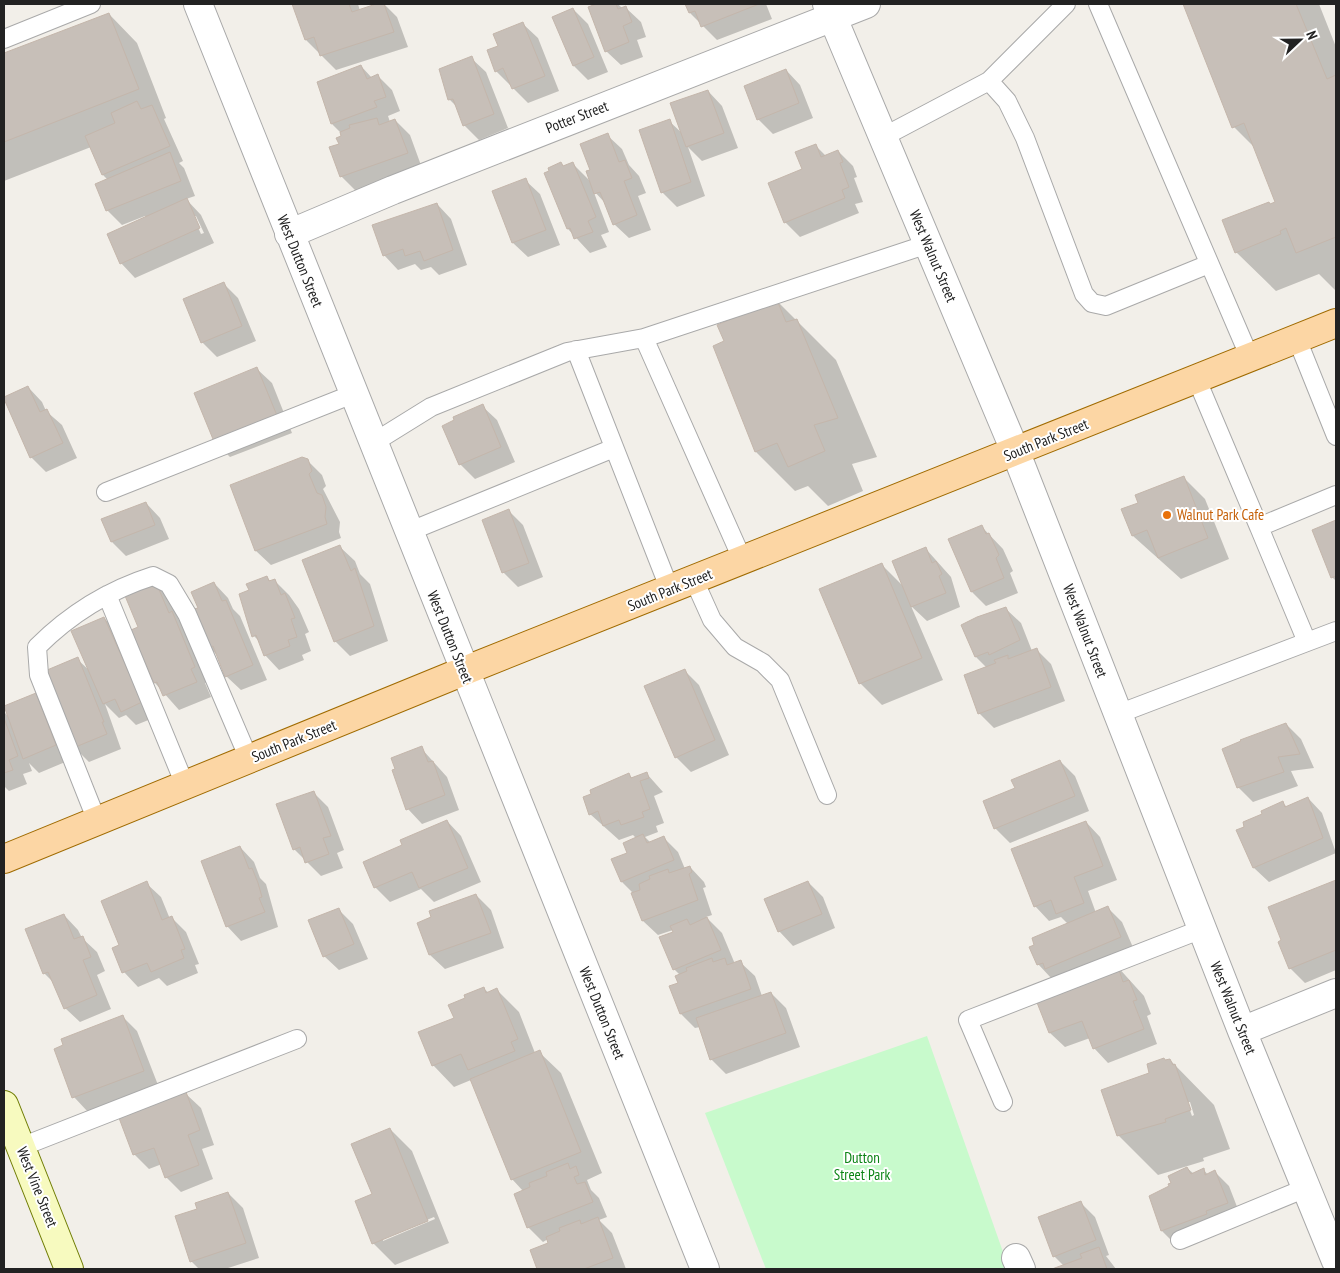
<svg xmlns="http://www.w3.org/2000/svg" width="1340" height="1273" font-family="'PT Sans Narrow',sans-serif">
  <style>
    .park { fill: #c8facc }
    .shadow { fill: #0003; fill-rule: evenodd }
    .building { fill: #c7bfb8; stroke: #c4b6ab }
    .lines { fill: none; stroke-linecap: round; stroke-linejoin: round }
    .lane-casing { stroke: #a9a9a9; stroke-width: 20 }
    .street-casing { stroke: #a9a9a9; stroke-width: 30 }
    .secondary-casing { stroke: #707d05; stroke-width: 30 }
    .primary-casing { stroke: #a06b00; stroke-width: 30 }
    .lane { stroke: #fff; stroke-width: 18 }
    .street { stroke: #fff; stroke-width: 28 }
    .secondary { stroke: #f7fabf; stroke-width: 28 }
    .primary { stroke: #fcd6a4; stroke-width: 28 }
    .food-dot { fill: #e8710a; stroke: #fff; stroke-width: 2 }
    .labels { text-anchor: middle; stroke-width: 4; stroke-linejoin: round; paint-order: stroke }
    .street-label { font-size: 15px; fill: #222; stroke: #fff }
    .food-label { font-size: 15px; fill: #c56008; stroke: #fff; text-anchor: start }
    .park-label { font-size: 15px; fill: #0c8416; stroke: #fff }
  </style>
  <rect width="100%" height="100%" fill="#f2efe9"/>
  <path class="park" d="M927,1036L1009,1269H766L705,1113Z"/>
  <path class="shadow" d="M293,4H358L360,11L384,4L397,17L408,47L336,70L306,40Z
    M599,4H618L623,9L626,8L641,22L646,37L637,40L643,57L621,65L606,51L589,8Z
    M686,4H766L772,19L717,40L690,13Z
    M1185,4H1319L1336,47V291L1319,274L1276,291L1236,252L1271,205L1277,203L1256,149L1234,127Z
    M573,9L588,24L608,72L588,80L574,66Z
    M109,14L137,43L166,118L164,119L183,161L179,163L184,168L195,196L186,199L201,215L214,243L135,278L121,263L146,218L145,216L122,225L107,210L108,180L103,175L91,147L4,181V55ZM193,216H196L204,233L201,234Z
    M523,24L538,38L559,91L528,103L496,71L499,47Z
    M471,58L486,72L508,128L479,140L464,125L457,107L449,99Z
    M361,66L372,78L378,76L392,90L400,111L388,116L390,122L395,120L410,135L422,168L356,191L341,176V133L332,124Z
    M786,70L800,85L813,118L773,134L758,119Z
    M708,91L722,106L738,148L702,161L688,147L705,196L677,207L662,192L669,121L683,134Z
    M607,135L622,149L629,165L639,176L646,193L638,196L651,230L629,238L614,224L606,204L593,190L609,232L601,235L607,247L590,253L568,229L561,163L564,167L573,164L591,182L592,171Z
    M815,145L826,156L838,151L853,166L857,177L854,178L863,202L855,204L859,213L800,237L785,222L804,170Z
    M525,180L540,194L560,245L528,257L513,243L493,192Z
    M437,204L451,219L467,265L439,275L431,267L421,270L415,264L398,270L384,255Z
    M224,284L238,298L256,341L217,357L202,342Z
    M777,301L836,360L877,457L852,464L863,491L828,506L808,486L795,491L756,452L726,342Z
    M257,369L272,383L292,433L230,457L216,443Z
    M28,387L42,402L46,411L62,425L77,458L46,472L31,457Z
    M482,406L497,420L515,462L475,479L460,464Z
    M307,460L322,475L326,486L323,489L340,522L339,532L341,538L271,565L256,551L231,486Z
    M1183,477L1205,499L1229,559L1181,579L1133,536L1123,510L1140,503Z
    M146,503L160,518L169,539L126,556L112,542Z
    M509,511L523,525L543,577L518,587L503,572Z
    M1336,522V581L1332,577L1314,530Z
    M981,526L1003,549L1013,571L1010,573L1018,593L986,606L972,592Z
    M340,547L355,561L360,574L370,584L388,641L350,656L335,641Z
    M926,549L951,577L960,607L927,621L911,606L943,680L882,705L860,683L881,564L904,587Z
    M267,577L271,582L274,580L289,595L299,609L309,632L305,634L311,651L302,655L304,660L279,670L265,655L260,642L254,636L250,591Z
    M154,580L169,594L179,620L187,627L209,682L205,683L211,697L179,710L155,683L140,627Z
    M214,583L228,598L233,609L240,616L267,680L241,690L226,676L219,657L209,647L199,609Z
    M1006,609L1021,623L1032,651L1036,649L1051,664L1065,701L994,728L979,713L987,668L976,657L963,626Z
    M104,618L119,633L156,717L136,725L126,715L119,718L105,704L121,749L89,762L74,747L77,659L90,671Z
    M684,670L699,685L729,755L691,772L676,757Z
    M35,695L50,710L70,760L39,773L29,763L32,771L23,774L27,784L9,791L4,786V712L8,716L4,707Z
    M1286,724L1301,739L1314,768L1291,771L1298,786L1253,802L1238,787Z
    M421,748L447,777L459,810L422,824L408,809Z
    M1060,761L1075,776L1089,811L1010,843L995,828L1016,789Z
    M647,774L663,792L654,796L664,823L656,826L658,832L645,837L651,843L663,837L678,852L685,869L690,867L704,882L706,887L703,888L712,915L706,917L722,933L735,964L740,962L755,976L762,996L771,993L786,1008L800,1047L726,1074L711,1059L700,1027L695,1028L681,1014L680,975L674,969L673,930L658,935L643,921L632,892L622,882L628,853L636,838L633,835L619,840L590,814L629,775L633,779Z
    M313,792L328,807L344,850L337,853L343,868L321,876L294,849Z
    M1308,798L1322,813L1336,853L1269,882L1254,868L1238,830L1283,803L1287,807Z
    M447,821L461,836L481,882L434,902L421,889L390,902L375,887Z
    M1086,822L1100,837L1117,880L1088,891L1096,913L1108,908L1122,922L1135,952L1052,979L1038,964L1068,924L1061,917L1049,921L1035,906Z
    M240,847L254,862L260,878L266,884L278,927L241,941L227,926Z
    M808,882L823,897L835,928L793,946L779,931Z
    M1336,882V970L1305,983L1290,968L1283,941L1270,908Z
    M146,883L161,897L170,919L172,918L186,932L199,964L195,965L198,973L167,986L159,978L138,987L124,972L113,948L121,945Z
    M476,895L491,910L504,948L445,969L430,955L419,923Z
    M338,909L353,924L368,959L339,970L324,956Z
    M64,915L78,930L82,938L97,952L105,971L97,975L111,1009L80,1022L65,1008L54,983L44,973Z
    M1116,965L1144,996L1151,1014L1147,1016L1157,1044L1108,1063L1094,1048L1090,1038L1065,1047L1050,1033Z
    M483,988L489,993L497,990L519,1012L535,1053L539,1052L561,1073L602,1173L587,1180L591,1190L599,1198L607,1217L599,1220L612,1233L626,1269H538L531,1251L550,1244L548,1239L543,1242L528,1227L523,1191L512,1179L471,1080L454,1087L433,1065L467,999Z
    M123,1017L137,1031L158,1085L88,1112L74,1097Z
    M1170,1060L1214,1105L1230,1149L1203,1158L1204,1161L1158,1175L1119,1136L1103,1091L1151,1073ZM1187,1102H1190L1194,1115L1192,1116Z
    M186,1094L201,1108L214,1145L202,1149L213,1179L181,1192L166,1177L162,1164L149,1169L134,1154Z
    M390,1129L412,1151L449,1243L395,1265L373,1243V1195ZM434,1217L435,1219L383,1241V1238Z
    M1187,1168L1194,1174L1204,1170L1208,1175L1215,1172L1229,1186L1241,1217L1176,1245L1162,1231L1151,1197L1171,1187Z
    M228,1193L243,1208L259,1258L225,1269H199L191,1261L198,1209Z
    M1080,1202L1095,1217L1109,1255L1106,1256L1116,1269H1055L1064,1266L1054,1256Z"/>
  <path class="building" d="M292,4H349L352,12L376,4H384L394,32L320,56L314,37L305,40Z
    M596,4H616L618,9L626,6L632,22L623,26L629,42L605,52L588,7Z
    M685,4H759L701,27L695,11L689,13Z
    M1183,4H1296L1327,79L1336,75V237L1296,253L1286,228L1280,231L1281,234L1235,253L1222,220L1269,202L1270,204L1275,202L1244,123L1232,128Z
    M573,8L594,57L573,66L552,17Z
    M109,13L139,89L4,142V53Z
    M523,22L545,76L512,89L503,68L495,72L487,50L498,46L493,34Z
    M472,56L494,114L463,126L453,99L448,100L439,69Z
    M361,65L367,79L378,74L386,97L374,101L377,107L331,124L317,82Z
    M786,69L799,103L757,120L744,86Z
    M708,90L724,133L686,147L670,103Z
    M137,101L141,109L152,105L170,146L102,175L85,136L115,123L111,113Z
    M377,118L379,125L395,119L408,153L340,177L329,147L339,144L336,138L341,136L340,132L350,128L349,125Z
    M670,119L691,182L661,193L639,130Z
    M608,133L619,162L625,160L632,178L624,181L637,215L613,225L600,192L594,194L586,171L590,170L580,144Z
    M816,144L821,157L838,150L843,162L840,163L849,187L842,190L845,198L784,223L768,183L802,169L795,152Z
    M170,152L181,181L106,211L95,184Z
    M561,162L563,166L573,162L596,217L588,221L593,232L574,239L570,228L567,229L544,173L549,171L548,168Z
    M526,178L546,230L512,243L492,191Z
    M187,198L200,228L120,264L107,234Z
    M437,203L453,250L424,261L420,251L405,256L403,249L383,256L372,225Z
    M224,282L242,326L201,343L183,299Z
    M777,300L786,322L797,319L838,418L814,425L825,451L788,467L777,443L755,452L713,346L724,341L717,325Z
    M257,367L278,418L215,444L194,393Z
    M28,386L40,412L47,409L63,443L30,458L4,399V397Z
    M483,404L501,447L459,465L442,426L454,420L453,417Z
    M302,457L308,459L312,471L309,474L317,493L322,495L326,507L325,517L327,524L255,551L230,485Z
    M1184,476L1208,538L1158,558L1147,530L1132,536L1121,509L1138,503L1135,495Z
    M146,502L155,525L111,542L101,519Z
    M509,509L529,563L502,573L482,520Z
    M1336,520V576L1331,578L1312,530Z
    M982,525L986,534L989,533L999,555L996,558L1004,578L971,592L948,539Z
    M340,545L351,571L355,568L374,626L334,642L302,560Z
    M926,547L932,563L936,561L942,574L939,576L946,593L911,607L892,561Z
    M882,563L922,658L859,684L819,589Z
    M267,576L269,581L275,579L281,595L285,593L295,618L291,619L297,637L288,640L290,646L264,656L256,635L252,637L239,594L249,590L246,584Z
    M154,578L169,613L172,611L195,667L191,669L197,682L163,696L157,682L154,683L131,630L138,627L123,591Z
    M214,582L222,601L226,600L253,665L225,677L213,646L208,648L194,609L198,608L191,592Z
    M1006,607L1020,640L989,655L988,652L975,657L961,625L977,617Z
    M104,617L142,702L121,712L115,699L103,704L71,631Z
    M1037,648L1051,687L978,714L964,675L996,663L994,660L1008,655V659Z
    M78,657L104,722H102L107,734L73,748L40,673Z
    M685,669L715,740L675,758L644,686Z
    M36,693L56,745L23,759L4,706Z
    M4,718L18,756L9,760L13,770L4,773Z
    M1286,723L1300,754L1278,757L1284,772L1237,788L1222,749L1241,741L1240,740Z
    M422,746L428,762L433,761L445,795L406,810L392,770L395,769L391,758Z
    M1060,760L1075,796L994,829L983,801L1015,788L1011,780Z
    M647,772L649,778L640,781L650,809L642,812L644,817L621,825L619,820L603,826L598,811L589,815L583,797L591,794L590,790L629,773L631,778Z
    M314,791L331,836L323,838L329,854L305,863L300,847L293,850L276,804Z
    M1308,797L1323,838L1253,868L1236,830L1244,827L1243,822L1262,814L1261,811L1283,801L1285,807Z
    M447,820L468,868L419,888L412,872L374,888L363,862L402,845L400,840Z
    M1086,821L1103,866L1074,877L1084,903L1056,914L1051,900L1034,907L1011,849Z
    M643,834L647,843L664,836L674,860L621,882L611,859L627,853L623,843Z
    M240,846L249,869L252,868L258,883L262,897L259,898L265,912L226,927L201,861Z
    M690,866L692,872L689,874L698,900L642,921L631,893L640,890L639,884L650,879L649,876L668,869L669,873Z
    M1336,880V950L1289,969L1278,942L1281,940L1268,907Z
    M147,881L162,920L172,916L185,949L181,950L184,958L151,972L147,963L122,973L112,948L119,945L101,901Z
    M808,881L822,914L778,932L764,899Z
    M476,894L491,933L429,955L417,923L431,917L429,911Z
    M1108,906L1121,937L1045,969L1043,963L1037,965L1029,947L1034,945L1032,938Z
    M339,908L354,944L323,957L308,920Z
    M64,914L74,939L83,936L91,957L83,960L97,995L64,1009L48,972L43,974L25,929Z
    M707,917L721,950L673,970L659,937L673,932L670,926L687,919L690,925Z
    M712,958L713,962L725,958L727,965L741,960L751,989L680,1014L669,986L678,983L675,976L687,971L686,968Z
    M1117,964L1123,982L1129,980L1137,1000L1133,1001L1144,1029L1093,1049L1082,1021L1049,1033L1034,995Z
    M484,987L486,993L497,988L518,1039L511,1042L515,1051L468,1070L461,1054L432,1066L418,1032L454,1018L448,1005L465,998L464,995Z
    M771,992L786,1033L710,1060L696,1018Z
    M123,1015L144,1071L72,1098L54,1049L63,1045L61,1039Z
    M540,1050L581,1152L511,1180L470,1079Z
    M1164,1058L1165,1060L1170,1059L1173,1065L1175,1064L1191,1110L1165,1119L1166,1122L1117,1136L1101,1090L1149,1073L1147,1064Z
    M186,1092L200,1130L188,1135L199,1165L165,1178L154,1148L133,1155L119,1118Z
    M390,1128L428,1221L372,1244L355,1201L372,1194L351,1144Z
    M568,1163L570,1169L576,1166L579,1175L574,1177L577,1184L585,1182L593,1202L527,1228L514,1194L530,1187L529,1183L547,1176L546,1172Z
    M1187,1167L1191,1174L1204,1168L1205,1175L1215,1170L1228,1203L1206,1211L1207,1214L1161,1231L1149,1196L1169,1186L1168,1184L1171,1183L1168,1176Z
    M228,1192L246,1243L190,1262L175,1216L197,1209L195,1203Z
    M1081,1201L1096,1240L1053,1257L1038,1217Z
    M598,1217L613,1258L584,1269H537L530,1250L548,1243L546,1237L560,1231L559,1228L580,1220L581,1224Z
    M1099,1247L1107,1269H1052L1082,1258L1080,1254Z"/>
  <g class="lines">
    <defs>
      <path id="lane" d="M1098,4L1250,358
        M4,39L91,4
        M989,81L1007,101L1025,138L1084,294L1092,303L1106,306L1209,264
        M883,137L989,81L1066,4
        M644,338L743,561
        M1297,339L1336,436
        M576,350L670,590
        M1197,380L1259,527L1336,495
        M373,443L431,407L567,352L644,338L928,244
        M106,492L353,394
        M1259,527L1307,642L1336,631
        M408,532L614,448
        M694,580L712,620L735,647L763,663L780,680L827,795
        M107,595L185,785
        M1118,714L1307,642
        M97,821L39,675L37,647C69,615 109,590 153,576L169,584L187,614L249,759
        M1003,1102L968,1020L1202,929
        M21,1147L297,1039
        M1180,1240L1306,1188"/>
      <path id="street" d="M198,4L705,1269
        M827,4L1016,453L1242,1031L1336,1261
        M289,234L393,190L866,4
        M1242,1031L1336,993
        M1016,1258L1021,1269"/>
      <path id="secondary" d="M4,1105L69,1269"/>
      <path id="primary" d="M4,859L464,671L1336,323"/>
    </defs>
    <use href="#lane" class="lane-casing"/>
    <use href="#street" class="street-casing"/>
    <use href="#secondary" class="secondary-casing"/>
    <use href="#primary" class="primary-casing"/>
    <use href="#lane" class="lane"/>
    <use href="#street" class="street"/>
    <use href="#secondary" class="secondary"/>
    <use href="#primary" class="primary"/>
  </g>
  <circle class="food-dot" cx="1167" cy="515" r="5"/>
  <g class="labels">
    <g class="street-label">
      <text transform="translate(577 117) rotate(-21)" y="5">Potter Street</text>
      <text transform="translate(933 256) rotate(67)" y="5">West Walnut Street</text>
      <text transform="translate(300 261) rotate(68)" y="5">West Dutton Street</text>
      <text transform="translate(1046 440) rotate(-22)" y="5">South Park Street</text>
      <text transform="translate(670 590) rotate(-22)" y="5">South Park Street</text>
      <text transform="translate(1085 631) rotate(69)" y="5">West Walnut Street</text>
      <text transform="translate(450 637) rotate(68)" y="5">West Dutton Street</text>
      <text transform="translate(294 741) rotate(-22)" y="5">South Park Street</text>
      <text transform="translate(1233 1008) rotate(68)" y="5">West Walnut Street</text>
      <text transform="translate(602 1013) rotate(68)" y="5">West Dutton Street</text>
      <text transform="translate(37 1187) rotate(68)" y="5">West Vine Street</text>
    </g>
    <g class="food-label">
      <text x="1177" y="520">Walnut Park Cafe</text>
    </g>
    <g class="park-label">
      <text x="862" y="1163">Dutton<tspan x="862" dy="17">Street Park</tspan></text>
    </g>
  </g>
  <rect width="1340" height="1273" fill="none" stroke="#222222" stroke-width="10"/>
  <g transform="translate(1300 40) rotate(68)" stroke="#ffffff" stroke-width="4" paint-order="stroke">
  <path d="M0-4L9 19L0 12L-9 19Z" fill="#222222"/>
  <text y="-8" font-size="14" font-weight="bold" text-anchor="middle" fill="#222222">N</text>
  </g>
</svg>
